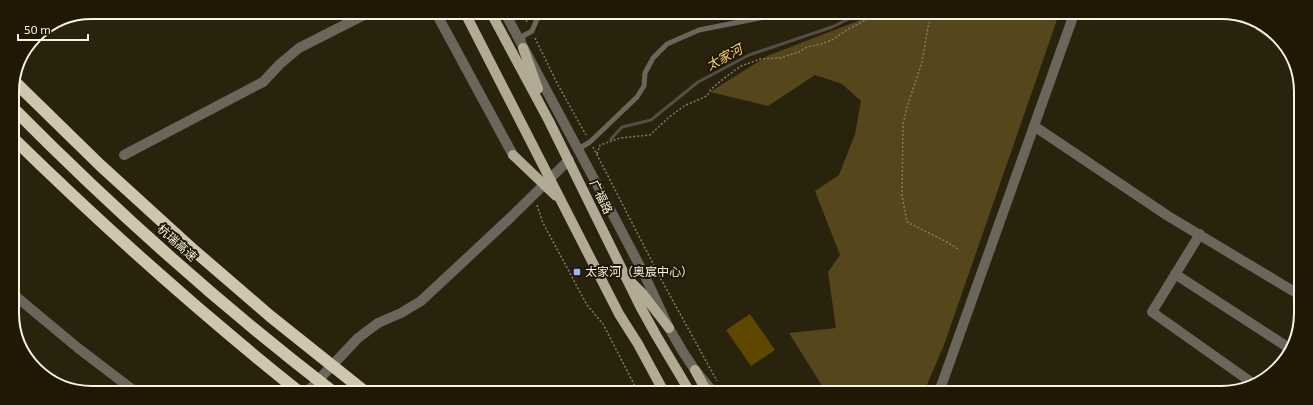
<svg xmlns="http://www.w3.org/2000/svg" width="1313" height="405" font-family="'Exo 2','Noto Sans SC',sans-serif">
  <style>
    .green { fill: #56461c }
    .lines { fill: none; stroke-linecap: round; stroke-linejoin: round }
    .stream { stroke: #554e45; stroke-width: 3 }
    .building { fill: #5e4800 }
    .path { stroke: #827c6a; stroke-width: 1.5; stroke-dasharray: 2 2; stroke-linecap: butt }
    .lane { stroke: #6a665c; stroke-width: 5 }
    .street { stroke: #6a665c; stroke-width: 10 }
    .primary { stroke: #b3aa96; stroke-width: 10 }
    .highway { stroke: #cfc6ad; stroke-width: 12 }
    .highway-bridge { stroke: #cfc6ad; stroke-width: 12 }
    .poi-dot { fill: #9bb5fd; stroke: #201805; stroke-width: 1.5 }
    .labels { text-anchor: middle; stroke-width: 4; stroke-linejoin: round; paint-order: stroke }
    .street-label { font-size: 12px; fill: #f7f2e5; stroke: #201805 }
    .poi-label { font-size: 12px; fill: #f7f2e5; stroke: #201805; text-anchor: start }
    .water-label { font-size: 13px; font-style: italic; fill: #f5d27a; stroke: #201805 }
    .rim { fill: none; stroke: #f7f2e5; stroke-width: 2 }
  </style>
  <rect width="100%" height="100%" fill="#29220d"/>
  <path class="green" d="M876,14H1059L944,345L926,387L922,392H826L789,333L836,328L828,272L840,255L815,191L839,175L855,134L861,101L842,84L815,75L768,106L710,92L767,56Z"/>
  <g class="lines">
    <path class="stream" d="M611,139L622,127L651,120L698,82L749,55L832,27L859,14"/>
  </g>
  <path class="building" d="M750,314L775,350L751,366L726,330Z"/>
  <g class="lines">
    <path class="path" d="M523,13L527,22
      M925,14L930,17
      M932,14L928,27L922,62L907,107L903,125L902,196L907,222L947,242L958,249
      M535,38L558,85L586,135
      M593,147L662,281L717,381
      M597,154L600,145L620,138L650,135L668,118L684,106L707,96L711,89L727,76L741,66L760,59L780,58L799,52L807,47L821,44L832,40L850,28L878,14
      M537,205L543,223L587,305L603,324L638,392"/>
    <path class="lane" d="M523,43V36L532,31L537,19L548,13
      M578,149L590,142L637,97L644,86L645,73L653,58L667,44L699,30L780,14"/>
    <path class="street" d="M436,13L513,155
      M505,13L601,192L644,274L669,328L683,352L695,370L713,392
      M1260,26L1279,39
      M1034,126L1168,216L1298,294
      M124,155L263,82L280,64L299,48L368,13
      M1200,234L1152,312L1251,382
      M1175,274L1289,348
      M13,294L78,348L133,390
      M308,391L358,338L378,323L401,313L421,301L510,218L569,160
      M939,392L1074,14"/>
    <path class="primary" d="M465,13L619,314L638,344L664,392
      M491,13L549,121L640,306L656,335L690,392
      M523,48L538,89
      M513,155L556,196
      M632,283L642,293L669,328
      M695,370L707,392"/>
    <path class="highway" d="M14,81L100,165L190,247
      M12,137C103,226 198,311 298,391"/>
    <path class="highway-bridge" d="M12,107C112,208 219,304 332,391
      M190,247L270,316L364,391"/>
  </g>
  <rect class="poi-dot" x="573" y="268" width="8" height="8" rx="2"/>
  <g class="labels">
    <g class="street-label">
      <text transform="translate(601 197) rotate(64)" y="4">广福路</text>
      <text transform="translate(177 243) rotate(42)" y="4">杭瑞高速</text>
    </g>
    <g class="poi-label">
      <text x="585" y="276">太家河（奥宸中心）</text>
    </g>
    <g class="water-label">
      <text transform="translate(724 57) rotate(-28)" y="5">太家河</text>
    </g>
  </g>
  <path d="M0 0H1313V405H0ZM92 19H1221A73 73 0 0 1 1294 92V313A73 73 0 0 1 1221 386H92A73 73 0 0 1 19 313V92A73 73 0 0 1 92 19Z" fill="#201805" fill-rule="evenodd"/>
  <path class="rim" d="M92 19H1221A73 73 0 0 1 1294 92V313A73 73 0 0 1 1221 386H92A73 73 0 0 1 19 313V92A73 73 0 0 1 92 19Z"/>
  <path d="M18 34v6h70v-6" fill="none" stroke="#f7f2e5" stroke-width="2"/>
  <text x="24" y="34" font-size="12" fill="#f7f2e5" stroke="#201805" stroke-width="3" paint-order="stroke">50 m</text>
</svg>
